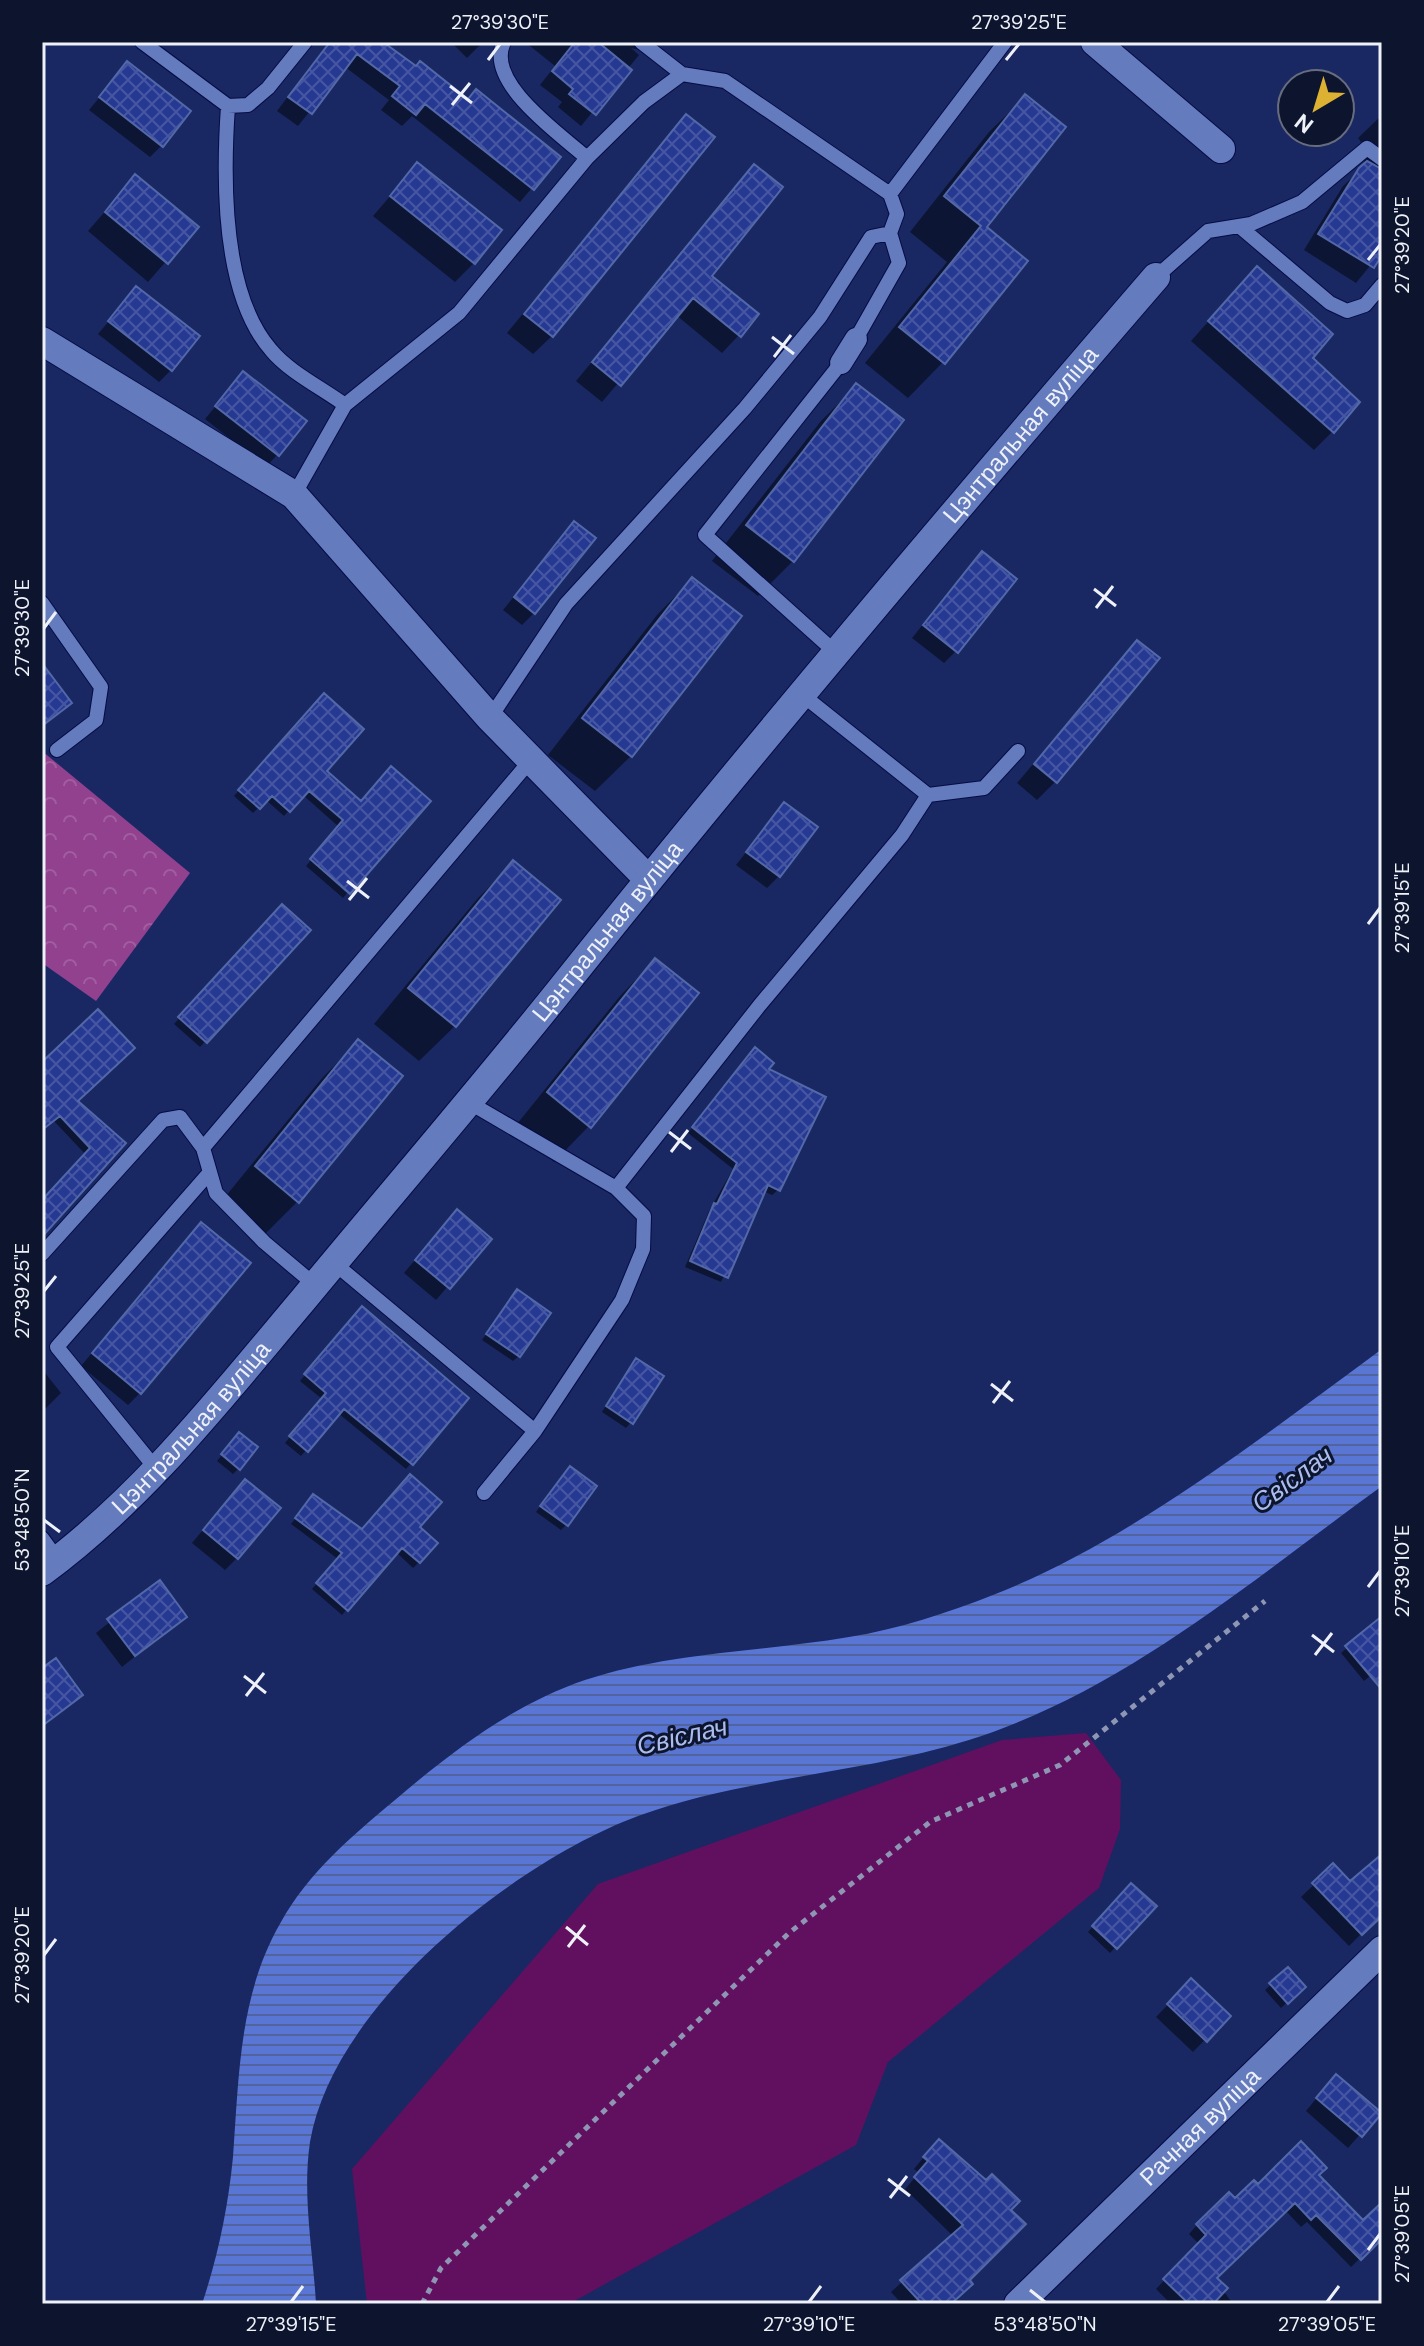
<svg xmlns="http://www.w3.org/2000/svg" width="1424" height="2346" font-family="'DM Sans',sans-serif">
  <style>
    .green { fill: #60105f }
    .forest { fill: url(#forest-crowns) }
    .water { fill: url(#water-rules) }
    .shadow { fill: #0007 }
    .building { fill: url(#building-cross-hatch); stroke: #5368a8; stroke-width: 2 }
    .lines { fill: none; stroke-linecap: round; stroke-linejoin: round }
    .service-casing { stroke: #060b45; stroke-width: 16 }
    .pedestrian-casing { stroke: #060b45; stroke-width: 24 }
    .minor-casing { stroke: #060b45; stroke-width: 30 }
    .path { stroke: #8e96b4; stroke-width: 5; stroke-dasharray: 6 6; stroke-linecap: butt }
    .service { stroke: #647bbd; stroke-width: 14 }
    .pedestrian { stroke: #647bbd; stroke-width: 22 }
    .minor { stroke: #647bbd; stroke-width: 28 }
    .ticks { fill: none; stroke: #eef1f8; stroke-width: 3 }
    .labels { text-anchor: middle; stroke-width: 6; stroke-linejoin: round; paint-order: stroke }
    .street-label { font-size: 24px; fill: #eef1f8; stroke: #0d142e }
    .water-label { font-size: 26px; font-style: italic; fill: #abbded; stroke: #0d142e }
    .neatline { fill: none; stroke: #eef1f8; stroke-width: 3 }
    .ticks-label { font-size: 20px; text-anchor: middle; fill: #eef1f8 }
  </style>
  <defs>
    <pattern id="forest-crowns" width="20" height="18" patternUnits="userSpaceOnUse" patternTransform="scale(2)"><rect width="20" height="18" fill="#91418e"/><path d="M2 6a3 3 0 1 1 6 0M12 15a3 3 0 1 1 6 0" fill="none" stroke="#a15d9f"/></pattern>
    <pattern id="water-rules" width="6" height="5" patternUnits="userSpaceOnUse" patternTransform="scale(2)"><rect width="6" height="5" fill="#5a76d4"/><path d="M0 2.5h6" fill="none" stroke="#52649d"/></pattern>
    <pattern id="building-cross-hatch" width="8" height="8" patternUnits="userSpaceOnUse" patternTransform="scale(2)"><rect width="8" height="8" fill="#263992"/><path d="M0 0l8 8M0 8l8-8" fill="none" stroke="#4656a2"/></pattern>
  </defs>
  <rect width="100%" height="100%" fill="#192862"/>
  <path class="green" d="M1086,1733L1121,1780L1120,1829L1099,1888L888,2062L856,2145L569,2304H367L352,2169L598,1884L1002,1740Z"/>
  <path class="forest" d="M42,751L190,873L96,1001L42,963Z"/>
  <path class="water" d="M1382,1349V1486C1252,1580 1124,1691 969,1740C861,1774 745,1777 638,1816C514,1862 333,2005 310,2142C302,2196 313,2250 316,2304H202C218,2256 228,2208 233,2157C239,2076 239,1994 281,1922C308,1873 353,1835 395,1800C451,1752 514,1704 585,1680C670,1652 761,1652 849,1637C899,1629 947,1613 993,1595C1131,1541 1263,1436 1382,1349Z"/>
  <path class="shadow" d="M329,42H379L558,157L520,202L412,116L402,126L381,110L389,100L345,67L298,126L277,111Z
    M451,42H483L467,58Z
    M525,42H648L639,50L631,48L639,55L581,126L558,107L562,102L540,85L555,66Z
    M127,64L162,145L150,157L89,110Z
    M1025,97L943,362L908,398L865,363L947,262L910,232L989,132Z
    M1382,115V251L1356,283L1304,250L1343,186L1367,164L1360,158L1366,149L1358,138Z
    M686,116L552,336L533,354L507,333Z
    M417,165L474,263L455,282L373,216Z
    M754,167L709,276L739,335L722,353L676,315L602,402L576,381Z
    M135,177L196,227L148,282L88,231Z
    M1238,288L1310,358L1333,431L1314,450L1191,341Z
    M136,289L171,370L159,382L98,334Z
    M243,373L278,454L266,467L205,419Z
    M856,386L793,561L758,596L712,561L821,421Z
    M574,523L534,613L522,625L503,610Z
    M970,566L956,651L944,663L912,638Z
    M692,579L739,616L631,756L595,791L548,755L657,615Z
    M1137,642L1056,781L1037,800L1017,783Z
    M318,701L324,771L360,803L348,892L343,898L306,866L339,827L303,795L284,816L266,800L253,813L234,796Z
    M784,804L779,876L767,888L736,865Z
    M513,863L455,1026L419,1061L374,1024L478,898Z
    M282,907L308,930L200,1047L174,1024Z
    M655,960L696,993L589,1126L554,1162L513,1129L620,996Z
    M358,1042L298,1201L262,1237L221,1202L323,1077Z
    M750,1056L766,1070L778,1190L772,1195L763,1191L721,1282L685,1267L709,1211L733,1169L688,1133Z
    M42,1065L76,1101L123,1143L42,1234V1203L86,1155L53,1120L42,1129Z
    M445,1224L489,1239L436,1300L404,1273Z
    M189,1236L140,1393L128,1405L81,1366Z
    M512,1297L519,1356L513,1361L482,1340Z
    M357,1314L466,1398L406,1469L338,1413L301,1456L285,1443L322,1399L300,1381Z
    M631,1366V1422L626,1428L602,1412Z
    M42,1369L61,1393L42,1412Z
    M234,1440L239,1468L233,1474L217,1461Z
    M564,1474L566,1525L561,1530L536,1512Z
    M233,1494L237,1558L225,1570L192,1543Z
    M308,1502L362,1532L418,1527L419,1562L413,1568L396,1552L342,1615L312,1589L338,1559L291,1524Z
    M159,1583L185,1616L122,1667L96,1633Z
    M1382,1618V1666L1364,1681L1341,1653Z
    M1382,1857V1913L1349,1946L1301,1897L1333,1866L1350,1884Z
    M1131,1885L1154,1906L1110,1953L1088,1932Z
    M1287,1970L1303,1987L1281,2008L1265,1990Z
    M1191,1981L1228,2016L1193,2052L1156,2017Z
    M1324,2089L1379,2113L1348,2148L1306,2111Z
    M928,2152L1008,2210L950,2304H902L891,2292L953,2236L905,2189L919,2173L914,2169Z
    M1316,2175L1363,2223L1382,2218V2237L1351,2267L1307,2222L1301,2227L1285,2210L1214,2278L1233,2304H1171L1156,2289L1199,2244L1189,2234L1197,2225L1258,2186Z"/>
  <path class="building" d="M330,42H383L416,66L420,61L468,99L476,89L561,157L534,190L425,104L416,115L392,96L400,86L357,54L312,114L288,97Z
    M575,42H598L632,70L596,115L569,94L573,89L552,71Z
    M127,61L191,111L163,147L99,97Z
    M1025,94L1066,127L987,227L1028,261L945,364L899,327L981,226L944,196Z
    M686,114L715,137L553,337L524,314Z
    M1367,161L1382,169V255L1374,268L1318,234L1359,168Z
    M417,162L502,230L475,264L390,196Z
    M754,164L783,187L712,276L759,314L741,337L693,298L621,386L592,362Z
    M135,174L199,227L168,264L105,212Z
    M1257,266L1333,334L1313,358L1360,402L1334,433L1208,321Z
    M136,286L200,336L172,371L108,321Z
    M243,371L307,421L279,456L215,406Z
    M856,383L904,420L794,562L746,525Z
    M574,521L596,538L535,614L514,597Z
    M982,551L1017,579L958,653L923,625Z
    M692,577L742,616L632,757L582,718Z
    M1137,640L1160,658L1057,783L1034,764Z
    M42,663L72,703L42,726Z
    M324,693L364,729L327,771L361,801L391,766L431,801L350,894L310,859L343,820L309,791L290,812L272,796L260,809L238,790Z
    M784,802L818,827L780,877L746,852Z
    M513,860L561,900L456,1027L408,988Z
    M282,904L311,930L207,1043L178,1017Z
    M655,958L699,993L591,1128L547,1092Z
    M98,1009L135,1048L78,1101L126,1143L42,1237V1200L90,1148L60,1116L42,1130V1062Z
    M358,1039L403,1076L299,1203L255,1166Z
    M755,1047L774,1063L769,1069L826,1097L780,1191L768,1185L728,1278L690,1261L714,1203L717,1204L737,1163L692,1127Z
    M457,1209L492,1239L450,1289L415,1260Z
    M201,1222L251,1263L141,1394L92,1353Z
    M517,1289L551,1313L520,1357L486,1334Z
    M362,1306L469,1398L413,1465L344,1409L308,1452L289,1436L326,1393L304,1374Z
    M636,1358L664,1376L633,1424L606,1406Z
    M239,1432L258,1447L240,1470L221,1454Z
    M570,1466L597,1486L568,1526L540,1506Z
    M410,1474L442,1502L420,1527L438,1543L420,1563L402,1548L348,1611L316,1583L342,1553L295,1518L313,1494L362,1529Z
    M245,1479L281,1508L238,1559L203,1530Z
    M160,1580L187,1617L135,1656L107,1619Z
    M1382,1616V1690L1345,1646Z
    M56,1658L83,1695L42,1726V1668Z
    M1382,1854V1916L1362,1935L1312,1883L1333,1863L1350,1881Z
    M1131,1883L1157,1906L1117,1949L1092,1926Z
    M1288,1967L1306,1987L1288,2004L1269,1983Z
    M1191,1978L1231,2016L1207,2042L1167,2004Z
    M1336,2074L1382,2113L1362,2137L1316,2098Z
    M939,2139L986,2180L992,2174L1020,2201L1011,2210L1026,2224L970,2280L973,2284L951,2304H922L900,2280L963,2225L914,2177L928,2161L923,2157Z
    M1301,2141L1327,2168L1319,2175L1363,2220L1382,2202V2239L1361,2260L1316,2215L1311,2220L1295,2203L1217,2278L1228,2288L1213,2304H1189L1163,2279L1206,2235L1196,2224L1229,2192L1235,2198L1254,2180L1258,2184Z"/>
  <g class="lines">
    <defs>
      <path id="service" d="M142,42L228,106C223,178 222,294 271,350C289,372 322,388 345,405
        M504,42C484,82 560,134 587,158
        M641,42L682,74
        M228,106L248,105L268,88L305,42
        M890,194L1005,42
        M1239,226L1330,303L1347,311L1365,305L1382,285
        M1156,277L1208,231L1251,224L1302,202L1367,148L1382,159
        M856,339L899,263L890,233
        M294,495L345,405L459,313L587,158L644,102L682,74L725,81L890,194L897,214L890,233L871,237L820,317L745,408L566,604L490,718
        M42,603L101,687L96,720L57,750
        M834,651L705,535L841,363
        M800,693L928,795L984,788L1018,751
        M470,1103L616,1188L644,1216L643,1249L622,1300L535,1431L484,1493
        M203,1148L530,761
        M616,1188L759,1006L902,835L928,795
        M42,1254L163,1120L180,1117L203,1148L216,1193L264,1242L315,1285
        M334,1263L535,1431
        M157,1470L57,1347L210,1172
        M42,1538L58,1560"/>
      <path id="pedestrian" d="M841,363L856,339"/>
      <g id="minor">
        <path d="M1095,42L1221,149"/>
        <path d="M42,341L294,495L490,718L648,879"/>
        <path id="s1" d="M42,1572C144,1497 222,1396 303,1300C389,1196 477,1094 561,989C754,747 954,511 1156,277"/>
        <path id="s2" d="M1018,2304L1382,1950"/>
      </g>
    </defs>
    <use href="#service" class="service-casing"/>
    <use href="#pedestrian" class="pedestrian-casing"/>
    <use href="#minor" class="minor-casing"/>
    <path class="path" d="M422,2304L441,2268L789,1933L930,1822L1060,1765L1265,1601"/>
    <use href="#service" class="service"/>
    <use href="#pedestrian" class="pedestrian"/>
    <use href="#minor" class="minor"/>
  </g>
  <path class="ticks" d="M488,60L500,44M1006,60L1019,44M450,86L472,103M452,105L470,83M1368,260L1380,245M772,337L794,354M774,357L791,335M1094,589L1116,606M1096,608L1113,586M44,628L56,612M347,881L369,898M349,900L367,878M1368,924L1380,908M669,1132L691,1149M671,1152L688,1130M44,1291L56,1276M991,1384L1013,1401M993,1403L1010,1381M44,1520L60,1532M1368,1587L1380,1571M1312,1635L1334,1652M1315,1655L1332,1633M244,1676L266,1693M246,1696L264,1673M566,1927L588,1945M568,1947L585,1925M44,1955L56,1939M888,2179L910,2196M890,2198L907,2176M1368,2250L1380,2234M1030,2290L1045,2302M291,2302L303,2286M809,2302L821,2286M1327,2302L1339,2286"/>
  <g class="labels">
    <g class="street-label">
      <text dy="8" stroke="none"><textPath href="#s1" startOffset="1502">Цэнтральная вуліца</textPath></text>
      <text dy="8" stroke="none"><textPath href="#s1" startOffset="856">Цэнтральная вуліца</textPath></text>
      <text dy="8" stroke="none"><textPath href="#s1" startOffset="208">Цэнтральная вуліца</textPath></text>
      <text dy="8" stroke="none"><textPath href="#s2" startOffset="254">Рачная вуліца</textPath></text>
    </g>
    <g class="water-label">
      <text transform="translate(1292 1479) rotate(-36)" y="9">Свіслач</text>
      <text transform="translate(682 1736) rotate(-13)" y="9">Свіслач</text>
    </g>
  </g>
  <rect width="1424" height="2346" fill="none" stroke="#0d142e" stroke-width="88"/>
  <g transform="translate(1316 108) rotate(218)"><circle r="38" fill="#0d142e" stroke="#676c7f" stroke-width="2"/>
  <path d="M0-6L14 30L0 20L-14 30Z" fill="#ddb233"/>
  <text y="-12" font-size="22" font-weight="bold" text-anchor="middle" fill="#eef1f8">N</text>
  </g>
  <rect x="44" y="44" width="1336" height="2258" class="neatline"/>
  <g class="ticks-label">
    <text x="500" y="29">27°39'30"E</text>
    <text x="1019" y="29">27°39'25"E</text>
    <text transform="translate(1402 245) rotate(-90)" y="7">27°39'20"E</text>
    <text transform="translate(22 628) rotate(-90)" y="7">27°39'30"E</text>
    <text transform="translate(1402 908) rotate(-90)" y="7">27°39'15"E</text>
    <text transform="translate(22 1291) rotate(-90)" y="7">27°39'25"E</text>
    <text transform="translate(22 1520) rotate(-90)" y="7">53°48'50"N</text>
    <text transform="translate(1402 1571) rotate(-90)" y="7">27°39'10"E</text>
    <text transform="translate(22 1955) rotate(-90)" y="7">27°39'20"E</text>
    <text transform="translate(1402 2234) rotate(-90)" y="7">27°39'05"E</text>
    <text x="291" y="2331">27°39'15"E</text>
    <text x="809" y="2331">27°39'10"E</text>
    <text x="1045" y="2331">53°48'50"N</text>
    <text x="1327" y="2331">27°39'05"E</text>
  </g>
</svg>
